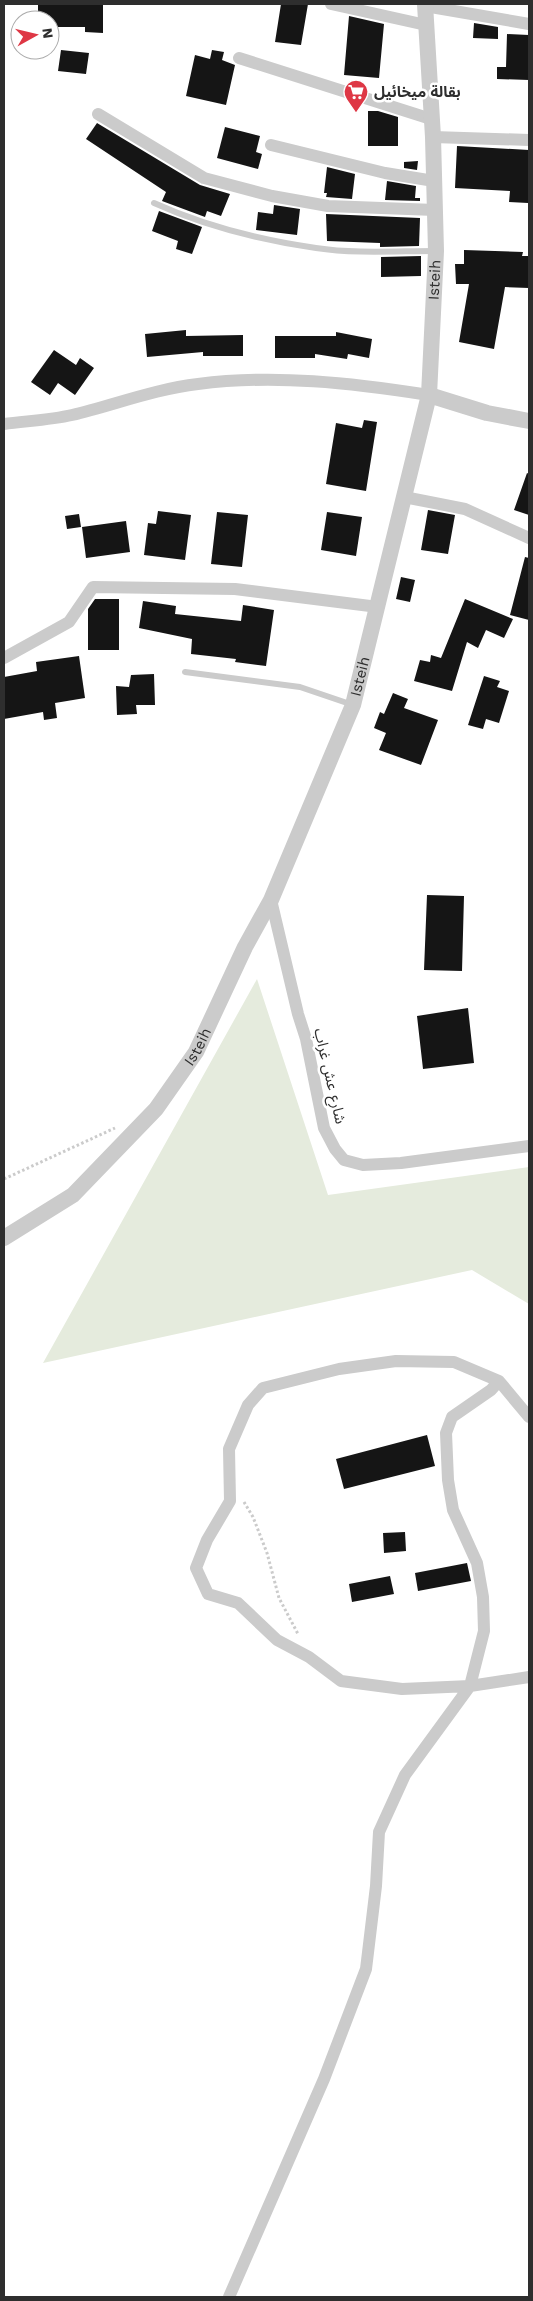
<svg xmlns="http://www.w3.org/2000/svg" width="533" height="2301" font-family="'Work Sans','Noto Sans Arabic',sans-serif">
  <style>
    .green { fill: #e5ebdd }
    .building { fill: #151515 }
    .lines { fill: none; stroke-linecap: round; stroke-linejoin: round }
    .path { stroke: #cbcbcb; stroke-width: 3; stroke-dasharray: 2.5 2.5; stroke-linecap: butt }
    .service { stroke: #cbcbcb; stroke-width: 6 }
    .minor { stroke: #cbcbcb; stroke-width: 12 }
    .tertiary { stroke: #cbcbcb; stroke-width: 16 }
    .labels { text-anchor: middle; stroke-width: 5; stroke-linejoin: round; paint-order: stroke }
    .poi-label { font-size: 15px; font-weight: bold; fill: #2e2e2e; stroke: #fff; text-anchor: start }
    .street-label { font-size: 15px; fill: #2e2e2e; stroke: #fff }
  </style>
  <rect width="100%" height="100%" fill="#fff"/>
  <path class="green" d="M257,979L328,1195L529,1167V1304L472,1270L43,1363Z"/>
  <path class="building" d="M38,4H103V33L85,32V27H50V20H38Z
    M281,4H308L301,45L275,42Z
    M349,16L384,24L379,78L344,75Z
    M474,23L498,27V39L473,38Z
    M507,34L529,35V80L497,79V67H506Z
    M61,50L89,53L86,74L58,71Z
    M212,50L224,52L222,60L235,65L226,105L186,96L195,55L210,59Z
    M368,111H378L398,117V146H368Z
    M97,123L200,185L230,194L221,216L207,211L205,217L162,201L166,192L86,139Z
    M225,127L260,136L256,152L262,154L258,169L217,158Z
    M457,146L529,150L528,203L509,202L510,191L455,188Z
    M418,161L417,170L404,168V162Z
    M327,167L355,174L352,199L326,197L327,193H324Z
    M387,181L416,186L415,198H420V201L385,200Z
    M274,205L300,209L297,235L256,230L258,212L273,214Z
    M159,211L202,227L192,254L176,249L178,241L152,231Z
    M326,214L420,218L419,246L380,247V243L327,241Z
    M464,250L523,252L522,256H529V288L505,287L494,349L459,342L469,284H456L455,264H464Z
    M421,256V276L381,277V257Z
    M186,330V336L243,335V356H203V352L147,357L145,334Z
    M336,332L372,339L369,358L348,354L347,359L315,354V358H275V336H336Z
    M54,350L76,365L80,358L94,368L75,395L58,383L50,395L31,382Z
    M364,420L377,422L366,491L326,484L336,423L362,428Z
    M527,473L529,474V515L514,510Z
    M428,510L455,515L448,554L421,550Z
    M158,511L191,515L185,560L144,555L148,523L156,524Z
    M217,512L248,515L242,567L211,564Z
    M327,512L362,517L356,556L321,550Z
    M79,514L81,527L67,529L65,516Z
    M126,521L130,552L86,558L82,527Z
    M525,557L529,558V620L510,615Z
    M401,577L415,580L410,602L396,599Z
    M95,599H119V650H88V609Z
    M465,599L513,619L504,638L486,630L478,648L467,642L452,691L414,681L420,660L430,662L431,655L441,658Z
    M143,601L176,606L175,614L241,621L243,605L274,610L266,666L235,662L236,659L191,654L192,639L139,628Z
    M79,656L85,698L55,703L57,718L44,720L43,712L4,719V677L37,671L36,662Z
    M154,674L155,705H136L137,714L117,715L116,686L129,687L131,675Z
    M484,676L500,681L497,687L509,691L499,723L486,719L483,729L468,725Z
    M393,693L408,699L404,708L438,720L421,765L379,750L386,733L374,728L380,712L384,714Z
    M427,895L464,896L462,971L424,970Z
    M468,1008L474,1063L423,1069L417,1016Z
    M427,1435L435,1466L344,1489L336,1459Z
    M405,1532L406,1551L384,1553L383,1533Z
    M467,1563L471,1581L418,1591L415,1573Z
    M390,1576L394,1594L352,1602L349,1584Z"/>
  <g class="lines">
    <path class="path" d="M4,1179L115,1128
      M244,1502L253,1517L267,1553L279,1598L298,1634"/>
    <path class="service" d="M154,203C205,226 260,240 316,248C355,254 396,251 435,251
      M185,672L300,687L353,705"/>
    <path class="minor" d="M331,4L426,25
      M425,6L529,24
      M239,58L431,119
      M98,114L204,178L272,196L328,206L435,210
      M433,137L529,140
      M271,145L385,173L434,181
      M4,424C26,421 50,420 72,415C114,405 155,389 198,384C275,374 352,383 429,395
      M404,497L465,509L529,538
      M4,658L69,622L93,587L235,589L378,607
      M271,900L298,1014L306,1039L324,1128L335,1149L344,1160L363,1165L401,1163L529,1146
      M529,1417L499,1381L454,1362L396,1361L339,1369L263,1388L248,1405L229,1449L230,1501L207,1540L196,1568L208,1594L238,1603L277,1640L309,1657L341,1681L402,1689L470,1686L529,1677
      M229,2297L324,2079L366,1969L376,1886L379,1832L405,1775L470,1686L484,1631L483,1597L477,1563L453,1510L448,1480L446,1433L452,1417L491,1390L499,1381"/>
    <g class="tertiary">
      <path d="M429,395L487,413L529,421"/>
      <path id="s1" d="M4,1238L73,1195L156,1109L196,1052L245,947L271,900L353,705L429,395L436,251L433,137L425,4"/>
    </g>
  </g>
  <defs>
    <symbol id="supermarket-pin" viewBox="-11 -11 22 30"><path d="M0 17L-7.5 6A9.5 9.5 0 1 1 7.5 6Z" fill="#de3745" stroke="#fff"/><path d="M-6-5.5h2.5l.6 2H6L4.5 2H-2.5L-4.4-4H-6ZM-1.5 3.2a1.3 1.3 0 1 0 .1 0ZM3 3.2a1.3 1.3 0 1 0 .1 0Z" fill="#fff"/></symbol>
  </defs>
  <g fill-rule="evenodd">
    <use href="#supermarket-pin" x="342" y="78" width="28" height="38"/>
  </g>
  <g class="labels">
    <g class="poi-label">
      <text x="374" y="97">بقالة ميخائيل</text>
    </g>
    <g class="street-label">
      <text dy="5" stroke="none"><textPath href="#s1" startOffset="1086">Isteih</textPath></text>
      <text dy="5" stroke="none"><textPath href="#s1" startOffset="681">Isteih</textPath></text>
      <text dy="5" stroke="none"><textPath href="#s1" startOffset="276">Isteih</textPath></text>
      <text transform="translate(330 1076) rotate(77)" y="5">شارع عش غراب</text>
    </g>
  </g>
  <rect width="533" height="2301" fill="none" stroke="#2e2e2e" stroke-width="10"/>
  <g transform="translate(35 35) rotate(82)"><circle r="24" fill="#ffffff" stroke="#ababab"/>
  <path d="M0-4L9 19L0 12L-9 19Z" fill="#de3745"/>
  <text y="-8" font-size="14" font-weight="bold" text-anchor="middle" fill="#2e2e2e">N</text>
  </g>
</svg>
